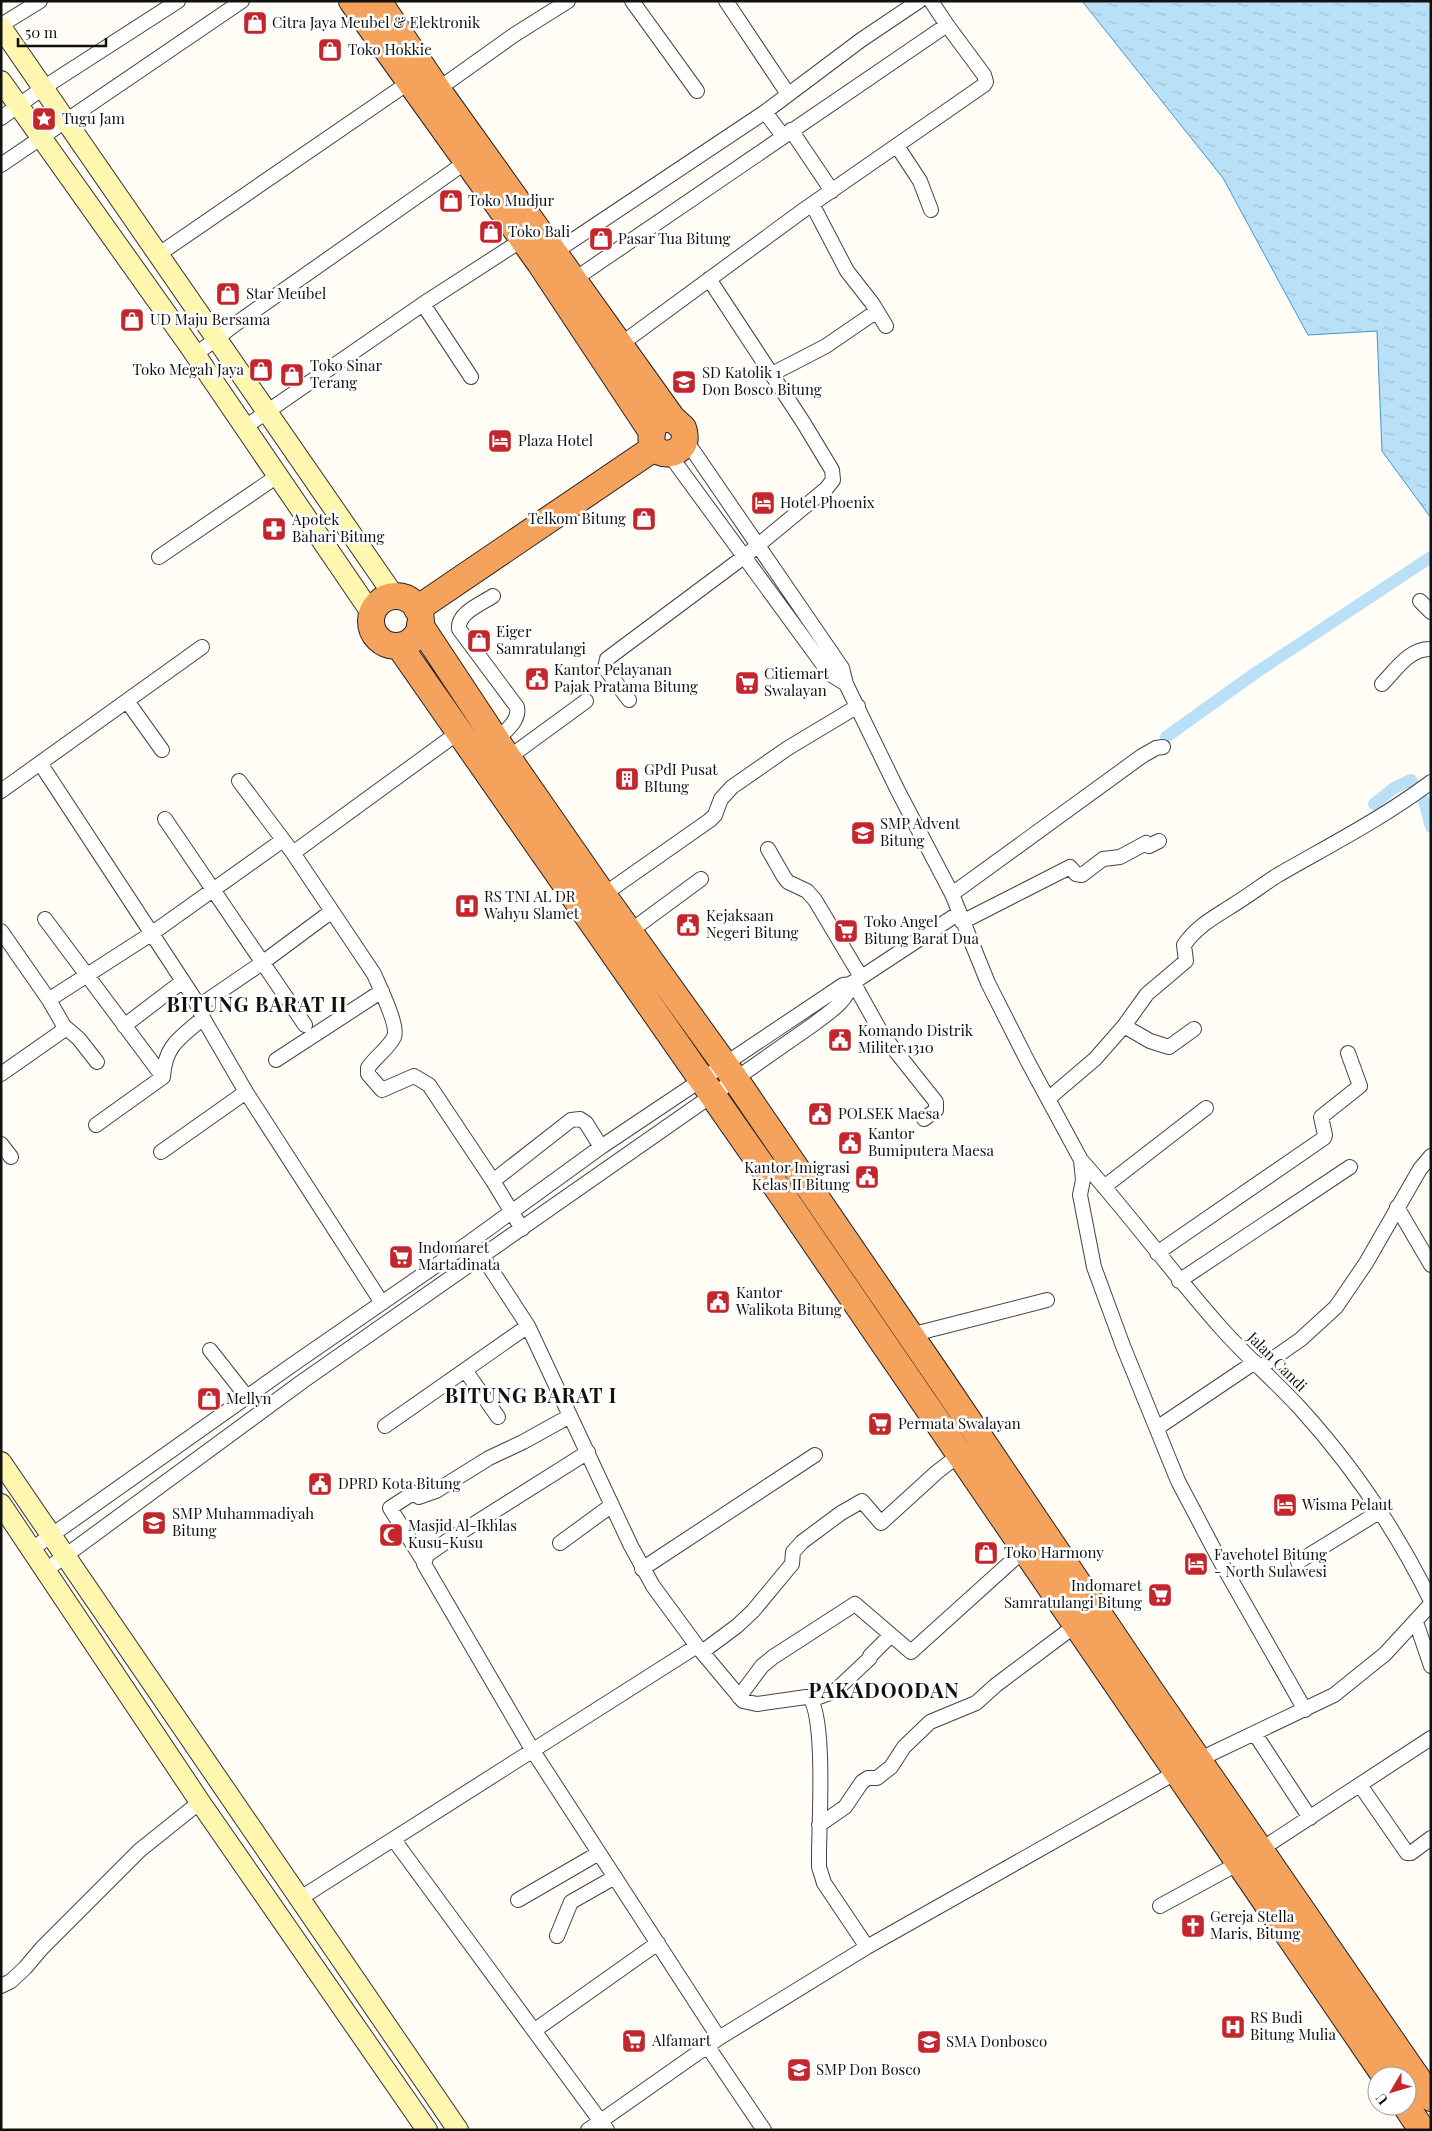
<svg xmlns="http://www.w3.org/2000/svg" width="1432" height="2131" font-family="'Playfair Display',serif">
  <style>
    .water { fill: url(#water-ripples); stroke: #3f96cf }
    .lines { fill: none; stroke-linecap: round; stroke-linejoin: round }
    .canal { stroke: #b9e0f7; stroke-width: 12 }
    .street-casing { stroke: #444; stroke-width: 16 }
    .secondary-casing { stroke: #333; stroke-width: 22 }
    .highway-casing { stroke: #222; stroke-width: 28 }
    .street { stroke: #fff; stroke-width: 14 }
    .secondary { stroke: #fff6b0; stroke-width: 20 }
    .highway { stroke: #f5a25d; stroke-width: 26 }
    .labels { text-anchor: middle; stroke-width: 5; stroke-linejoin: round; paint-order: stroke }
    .poi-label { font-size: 15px; fill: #111; stroke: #fff; text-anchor: start }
    .street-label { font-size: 15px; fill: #111; stroke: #fff }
    .district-label { font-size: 20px; font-weight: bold; letter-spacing: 1px; fill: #111; stroke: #fff }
  </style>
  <defs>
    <pattern id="water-ripples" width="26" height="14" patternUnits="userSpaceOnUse" patternTransform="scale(1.25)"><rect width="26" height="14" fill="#b9e0f7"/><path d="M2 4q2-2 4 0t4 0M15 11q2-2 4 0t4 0" fill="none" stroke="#9ebfd3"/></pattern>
  </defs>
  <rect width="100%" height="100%" fill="#fffdf5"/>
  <path class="water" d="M1082,1H1431V518L1382,451L1377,331L1308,335L1223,178Z"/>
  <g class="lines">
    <path class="canal" d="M1166,737L1254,674L1431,557
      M1374,804L1394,788L1411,780L1424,801L1431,827"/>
    <defs>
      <path id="street" d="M632,1L697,91
        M726,1L788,94
        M1,25L40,1
        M434,92L514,35L568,1
        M765,112L783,136
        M1,118L43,88L178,1
        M791,130L832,191
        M897,146L920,181L931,210
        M1,165L242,1
        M812,204L847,271L872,303L886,326
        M159,254L414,79
        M549,256L765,112L861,40L919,1
        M569,283L947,25L931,1
        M423,304L471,377
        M621,344L805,209L984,85L986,82L984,75L947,25
        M195,355L237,323L466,162
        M772,374L826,346L877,311
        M245,427L423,304L522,240
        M685,439L842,668L846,684L898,791L952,894L988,983L1028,1062L1081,1160L1083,1180L1080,1195L1094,1267L1123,1346L1178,1481L1218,1557L1305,1710
        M669,454L830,674L846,684
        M159,557L279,475
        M493,596C481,604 457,613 459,629L517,707C520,721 505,731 496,741
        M1420,601L1431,612
        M1382,684C1396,670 1409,648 1431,649
        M629,700L605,668L607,659L745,556L826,489L833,480L832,470L803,422L709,279
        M127,701L162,750
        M508,758L586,701
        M40,763L194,998L203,1018L246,1092L382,1303
        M239,781L293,853L374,974C379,986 399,1026 394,1037C388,1049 375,1057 368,1068V1074L382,1090L414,1076L429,1085L493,1181L522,1229
        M1,791L202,647
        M165,819L305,1025
        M768,849L784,877L788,882L807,891L815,900L861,977
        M293,853L459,732
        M952,894L1142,756L1156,748L1163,747
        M603,895L710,820L715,815L721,799L732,787L788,748L858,706
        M45,919L163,1077
        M962,922L1070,867L1076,874L1082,875L1103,859L1120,857L1146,843L1149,846L1159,841
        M1,931L49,1000L64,1026L61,1032L1,1074
        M629,932L701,879
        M853,982L882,1034L936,1102V1110L924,1119
        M53,997L151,934L283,840
        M199,1006L262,963L332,911
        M64,1026L79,1039L97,1062
        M124,1026L183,981
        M1124,1026L1150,1041L1169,1047L1194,1029
        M276,1060L382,991
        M1048,1099L1095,1059L1124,1026L1147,994L1186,961L1184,945C1196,927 1213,918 1230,907C1247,897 1262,885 1278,875C1330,845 1383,818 1431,782
        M96,1125L163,1077C165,1045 180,1038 203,1018
        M1,1144L11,1157
        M161,1152L246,1092
        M1081,1160C1130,1215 1173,1274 1222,1329C1246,1356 1274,1380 1299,1407C1352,1465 1396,1530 1431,1601
        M493,1181L571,1120L580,1119L586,1123L601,1147
        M1104,1187L1206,1108
        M1397,1207L1431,1265
        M1157,1253L1324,1138L1325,1135L1321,1117L1360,1086L1348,1053
        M483,1257L528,1326L631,1546L653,1586L697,1646L743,1701L757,1704L806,1697H809C826,1716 819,1826 819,1855V1867L824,1883L867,1947
        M1179,1281L1350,1167
        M910,1335L1047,1300
        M210,1350L247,1397
        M1261,1367L1301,1339L1336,1307L1366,1263L1420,1169L1431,1156
        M465,1370L498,1417
        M385,1426L528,1326
        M1157,1428L1255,1362
        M588,1452L447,1541L427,1555L424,1564L533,1751L719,2038
        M560,1543L612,1505
        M32,1549L292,1365L470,1242L601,1147L843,985L851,984L959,913
        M424,1562L390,1508L413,1493L419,1497L436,1491L489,1458L523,1442L570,1416
        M1298,1562L1379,1512
        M642,1569L815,1455
        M46,1570L303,1381L814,1024C829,1012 846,1003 851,984
        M1416,1622L1431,1666
        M702,1652L737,1626L753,1611L792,1564L793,1552L802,1542L841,1513L862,1501L881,1523L937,1472L959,1455
        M739,1697L762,1666L773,1657L855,1604L911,1652L1024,1550
        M811,1700L835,1691L870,1658V1656L891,1635
        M1255,1734L1310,1818
        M1360,1785L1407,1853H1411L1431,1838
        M819,1825L845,1807L862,1782L868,1778H877L891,1767L904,1747L930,1722L976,1703L996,1685L1076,1625
        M394,1840L607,2130
        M1260,1850L1431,1738
        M299,1899L697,1646
        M518,1900L599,1853
        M1160,1906L1239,1863
        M557,1936L571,1902L615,1877
        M1,1986L11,1981L25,1968L42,1948L140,1850L200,1802
        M535,2030L658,1943
        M708,2047L764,2130
        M588,2130L719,2038L867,1947L1198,1760L1334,1695L1385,1654L1431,1604"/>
      <path id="secondary" d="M1,27L395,597
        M1,81L188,344L372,614
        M1,1462L458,2130
        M1,1504L200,1802L427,2130"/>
      <path id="highway" d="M352,1L540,263L652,432
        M378,1L437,89L672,418L683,428C694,459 646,463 652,433C654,421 661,419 672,418
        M371 621a25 25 0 1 1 50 0a25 25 0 1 1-50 0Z
        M417,609L654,448
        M420,625L508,758L603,895L735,1079L943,1383L1150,1690L1431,2098
        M400,647L785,1199L1385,2076
        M1406,2106L1422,2130"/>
    </defs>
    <use href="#street" class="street-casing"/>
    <use href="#secondary" class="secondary-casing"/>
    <use href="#highway" class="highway-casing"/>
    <use href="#street" class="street"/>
    <use href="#secondary" class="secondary"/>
    <use href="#highway" class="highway"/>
  </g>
  <defs>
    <symbol id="shop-square" viewBox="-11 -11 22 22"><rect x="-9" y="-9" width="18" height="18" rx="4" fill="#c4262e" stroke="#fff"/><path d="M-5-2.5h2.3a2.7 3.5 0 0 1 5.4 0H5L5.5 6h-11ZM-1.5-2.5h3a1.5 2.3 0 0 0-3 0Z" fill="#fff"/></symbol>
    <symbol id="sight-square" viewBox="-11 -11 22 22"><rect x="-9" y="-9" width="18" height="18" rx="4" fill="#c4262e" stroke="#fff"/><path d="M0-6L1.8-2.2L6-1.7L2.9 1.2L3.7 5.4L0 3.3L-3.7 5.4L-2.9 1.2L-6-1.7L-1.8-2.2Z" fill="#fff"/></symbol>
    <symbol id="school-square" viewBox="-11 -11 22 22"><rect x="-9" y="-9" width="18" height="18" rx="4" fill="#c4262e" stroke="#fff"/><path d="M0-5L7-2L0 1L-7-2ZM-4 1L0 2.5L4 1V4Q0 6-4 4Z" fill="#fff"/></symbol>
    <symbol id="hotel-square" viewBox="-11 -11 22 22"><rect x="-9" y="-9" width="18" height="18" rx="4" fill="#c4262e" stroke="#fff"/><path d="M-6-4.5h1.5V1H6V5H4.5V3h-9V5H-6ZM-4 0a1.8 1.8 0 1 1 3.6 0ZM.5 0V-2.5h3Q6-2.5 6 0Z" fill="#fff"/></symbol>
    <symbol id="pharmacy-square" viewBox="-11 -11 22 22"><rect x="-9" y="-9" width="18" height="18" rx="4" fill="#c4262e" stroke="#fff"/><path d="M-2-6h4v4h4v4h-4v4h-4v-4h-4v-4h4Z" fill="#fff"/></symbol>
    <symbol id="civic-square" viewBox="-11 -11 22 22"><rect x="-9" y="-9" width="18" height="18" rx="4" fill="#c4262e" stroke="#fff"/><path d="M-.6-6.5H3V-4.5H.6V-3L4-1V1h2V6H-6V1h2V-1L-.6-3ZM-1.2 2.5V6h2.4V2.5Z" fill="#fff"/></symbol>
    <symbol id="supermarket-square" viewBox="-11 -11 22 22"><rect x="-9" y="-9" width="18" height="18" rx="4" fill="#c4262e" stroke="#fff"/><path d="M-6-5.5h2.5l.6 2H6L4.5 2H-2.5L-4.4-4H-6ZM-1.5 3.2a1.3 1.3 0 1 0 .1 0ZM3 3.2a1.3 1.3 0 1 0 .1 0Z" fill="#fff"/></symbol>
    <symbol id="building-square" viewBox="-11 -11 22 22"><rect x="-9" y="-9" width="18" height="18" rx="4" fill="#c4262e" stroke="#fff"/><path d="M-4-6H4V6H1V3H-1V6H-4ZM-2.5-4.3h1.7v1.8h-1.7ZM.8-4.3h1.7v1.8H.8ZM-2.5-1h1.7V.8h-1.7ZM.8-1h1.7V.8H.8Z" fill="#fff"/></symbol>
    <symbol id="university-square" viewBox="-11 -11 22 22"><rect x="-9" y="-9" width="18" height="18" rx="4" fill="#c4262e" stroke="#fff"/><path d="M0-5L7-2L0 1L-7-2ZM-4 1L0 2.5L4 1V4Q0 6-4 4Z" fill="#fff"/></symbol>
    <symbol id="hospital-square" viewBox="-11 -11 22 22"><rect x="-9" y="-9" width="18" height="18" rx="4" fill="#c4262e" stroke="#fff"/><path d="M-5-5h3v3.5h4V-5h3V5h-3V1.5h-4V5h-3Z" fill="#fff"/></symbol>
    <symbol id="mosque-square" viewBox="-11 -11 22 22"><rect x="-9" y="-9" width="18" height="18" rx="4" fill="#c4262e" stroke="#fff"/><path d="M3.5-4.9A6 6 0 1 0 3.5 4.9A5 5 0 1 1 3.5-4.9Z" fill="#fff"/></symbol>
    <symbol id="church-square" viewBox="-11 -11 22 22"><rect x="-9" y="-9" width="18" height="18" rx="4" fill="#c4262e" stroke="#fff"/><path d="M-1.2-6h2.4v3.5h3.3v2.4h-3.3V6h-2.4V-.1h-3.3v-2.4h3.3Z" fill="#fff"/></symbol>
  </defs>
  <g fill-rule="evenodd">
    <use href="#shop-square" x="241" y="9" width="28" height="28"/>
    <use href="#shop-square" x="316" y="36" width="28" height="28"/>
    <use href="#sight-square" x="30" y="105" width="28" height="28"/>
    <use href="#shop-square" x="437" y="187" width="28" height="28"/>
    <use href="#shop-square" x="477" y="218" width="28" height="28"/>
    <use href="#shop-square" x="587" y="225" width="28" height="28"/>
    <use href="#shop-square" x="214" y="280" width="28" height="28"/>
    <use href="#shop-square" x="118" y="306" width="28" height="28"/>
    <use href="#shop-square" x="247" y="356" width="28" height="28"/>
    <use href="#shop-square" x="278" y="361" width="28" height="28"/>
    <use href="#school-square" x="670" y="368" width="28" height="28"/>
    <use href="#hotel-square" x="486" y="427" width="28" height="28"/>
    <use href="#hotel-square" x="749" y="489" width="28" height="28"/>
    <use href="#shop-square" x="630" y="505" width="28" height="28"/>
    <use href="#pharmacy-square" x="260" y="515" width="28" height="28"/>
    <use href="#shop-square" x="465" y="627" width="28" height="28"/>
    <use href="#civic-square" x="523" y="665" width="28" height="28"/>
    <use href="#supermarket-square" x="733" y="669" width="28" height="28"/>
    <use href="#building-square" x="613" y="765" width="28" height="28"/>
    <use href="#university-square" x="849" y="819" width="28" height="28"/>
    <use href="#hospital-square" x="453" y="892" width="28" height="28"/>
    <use href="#civic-square" x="674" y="911" width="28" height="28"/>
    <use href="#supermarket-square" x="832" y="917" width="28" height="28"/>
    <use href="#civic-square" x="826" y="1026" width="28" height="28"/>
    <use href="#civic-square" x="806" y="1100" width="28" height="28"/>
    <use href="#civic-square" x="836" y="1129" width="28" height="28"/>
    <use href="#civic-square" x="853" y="1163" width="28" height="28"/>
    <use href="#supermarket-square" x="387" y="1243" width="28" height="28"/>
    <use href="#civic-square" x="704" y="1288" width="28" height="28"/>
    <use href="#shop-square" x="195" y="1385" width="28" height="28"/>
    <use href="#supermarket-square" x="866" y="1410" width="28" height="28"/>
    <use href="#civic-square" x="306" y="1470" width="28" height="28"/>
    <use href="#hotel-square" x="1271" y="1491" width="28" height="28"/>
    <use href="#school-square" x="140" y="1509" width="28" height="28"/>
    <use href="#mosque-square" x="377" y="1521" width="28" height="28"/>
    <use href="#shop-square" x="972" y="1539" width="28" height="28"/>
    <use href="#hotel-square" x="1182" y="1550" width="28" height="28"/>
    <use href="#supermarket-square" x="1146" y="1581" width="28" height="28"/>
    <use href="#church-square" x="1179" y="1912" width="28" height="28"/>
    <use href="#hospital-square" x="1219" y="2013" width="28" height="28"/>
    <use href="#supermarket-square" x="620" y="2027" width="28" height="28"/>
    <use href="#school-square" x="915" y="2028" width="28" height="28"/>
    <use href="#school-square" x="785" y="2056" width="28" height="28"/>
  </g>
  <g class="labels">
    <g class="poi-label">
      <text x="272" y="28">Citra Jaya Meubel &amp; Elektronik</text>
      <text x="348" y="55">Toko Hokkie</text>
      <text x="62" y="124">Tugu Jam</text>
      <text x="468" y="206">Toko Mudjur</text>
      <text x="508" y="237">Toko Bali</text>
      <text x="618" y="244">Pasar Tua Bitung</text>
      <text x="246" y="299">Star Meubel</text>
      <text x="150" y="325">UD Maju Bersama</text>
      <text x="310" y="371">Toko Sinar<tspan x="310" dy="17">Terang</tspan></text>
      <text x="244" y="375" text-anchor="end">Toko Megah Jaya</text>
      <text x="702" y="378">SD Katolik 1<tspan x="702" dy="17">Don Bosco Bitung</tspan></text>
      <text x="518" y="446">Plaza Hotel</text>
      <text x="780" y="508">Hotel Phoenix</text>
      <text x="626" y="524" text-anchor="end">Telkom Bitung</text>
      <text x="292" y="525">Apotek<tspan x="292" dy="17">Bahari Bitung</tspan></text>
      <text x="496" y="637">Eiger<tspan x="496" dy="17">Samratulangi</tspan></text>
      <text x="554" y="675">Kantor Pelayanan<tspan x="554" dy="17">Pajak Pratama Bitung</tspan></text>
      <text x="764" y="679">Citiemart<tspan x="764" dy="17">Swalayan</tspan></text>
      <text x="644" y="775">GPdI Pusat<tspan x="644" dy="17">BItung</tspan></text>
      <text x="880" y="829">SMP Advent<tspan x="880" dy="17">Bitung</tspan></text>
      <text x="484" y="902">RS TNI AL DR<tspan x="484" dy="17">Wahyu Slamet</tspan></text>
      <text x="706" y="921">Kejaksaan<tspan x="706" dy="17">Negeri Bitung</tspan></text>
      <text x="864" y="927">Toko Angel<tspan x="864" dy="17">Bitung Barat Dua</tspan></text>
      <text x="858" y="1036">Komando Distrik<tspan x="858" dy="17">Militer 1310</tspan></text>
      <text x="838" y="1119">POLSEK Maesa</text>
      <text x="868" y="1139">Kantor<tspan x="868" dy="17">Bumiputera Maesa</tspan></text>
      <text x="850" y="1173" text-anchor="end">Kantor Imigrasi<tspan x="850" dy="17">Kelas II Bitung</tspan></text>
      <text x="418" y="1253">Indomaret<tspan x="418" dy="17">Martadinata</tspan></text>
      <text x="736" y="1298">Kantor<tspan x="736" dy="17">Walikota Bitung</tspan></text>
      <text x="226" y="1404">Mellyn</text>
      <text x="898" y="1429">Permata Swalayan</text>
      <text x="338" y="1489">DPRD Kota Bitung</text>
      <text x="1302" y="1510">Wisma Pelaut</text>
      <text x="172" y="1519">SMP Muhammadiyah<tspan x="172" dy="17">Bitung</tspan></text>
      <text x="408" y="1531">Masjid Al-Ikhlas<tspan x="408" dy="17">Kusu-Kusu</tspan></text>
      <text x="1004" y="1558">Toko Harmony</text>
      <text x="1214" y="1560">Favehotel Bitung<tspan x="1214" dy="17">- North Sulawesi</tspan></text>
      <text x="1142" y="1591" text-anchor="end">Indomaret<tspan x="1142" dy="17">Samratulangi Bitung</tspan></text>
      <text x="1210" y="1922">Gereja Stella<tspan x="1210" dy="17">Maris, Bitung</tspan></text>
      <text x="1250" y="2023">RS Budi<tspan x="1250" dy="17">Bitung Mulia</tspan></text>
      <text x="652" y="2046">Alfamart</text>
      <text x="946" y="2047">SMA Donbosco</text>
      <text x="816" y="2075">SMP Don Bosco</text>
    </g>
    <g class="street-label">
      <text transform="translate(1277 1362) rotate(45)" y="5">Jalan Candi</text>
    </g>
    <g class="district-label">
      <text x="257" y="1012">BITUNG BARAT II</text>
      <text x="531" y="1403">BITUNG BARAT I</text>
      <text x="884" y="1698">PAKADOODAN</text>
    </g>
  </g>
  <rect width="1432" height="2131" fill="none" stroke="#111111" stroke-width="5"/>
  <g transform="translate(1392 2091) rotate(232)"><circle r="24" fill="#ffffff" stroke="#a0a0a0"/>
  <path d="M0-4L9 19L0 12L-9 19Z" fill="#c4262e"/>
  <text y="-8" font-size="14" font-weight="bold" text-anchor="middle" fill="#111111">U</text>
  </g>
  <path d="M18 38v8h88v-8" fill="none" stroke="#111111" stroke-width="2.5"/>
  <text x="25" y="38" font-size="15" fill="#111111" stroke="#ffffff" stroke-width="4" paint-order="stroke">50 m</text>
</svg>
